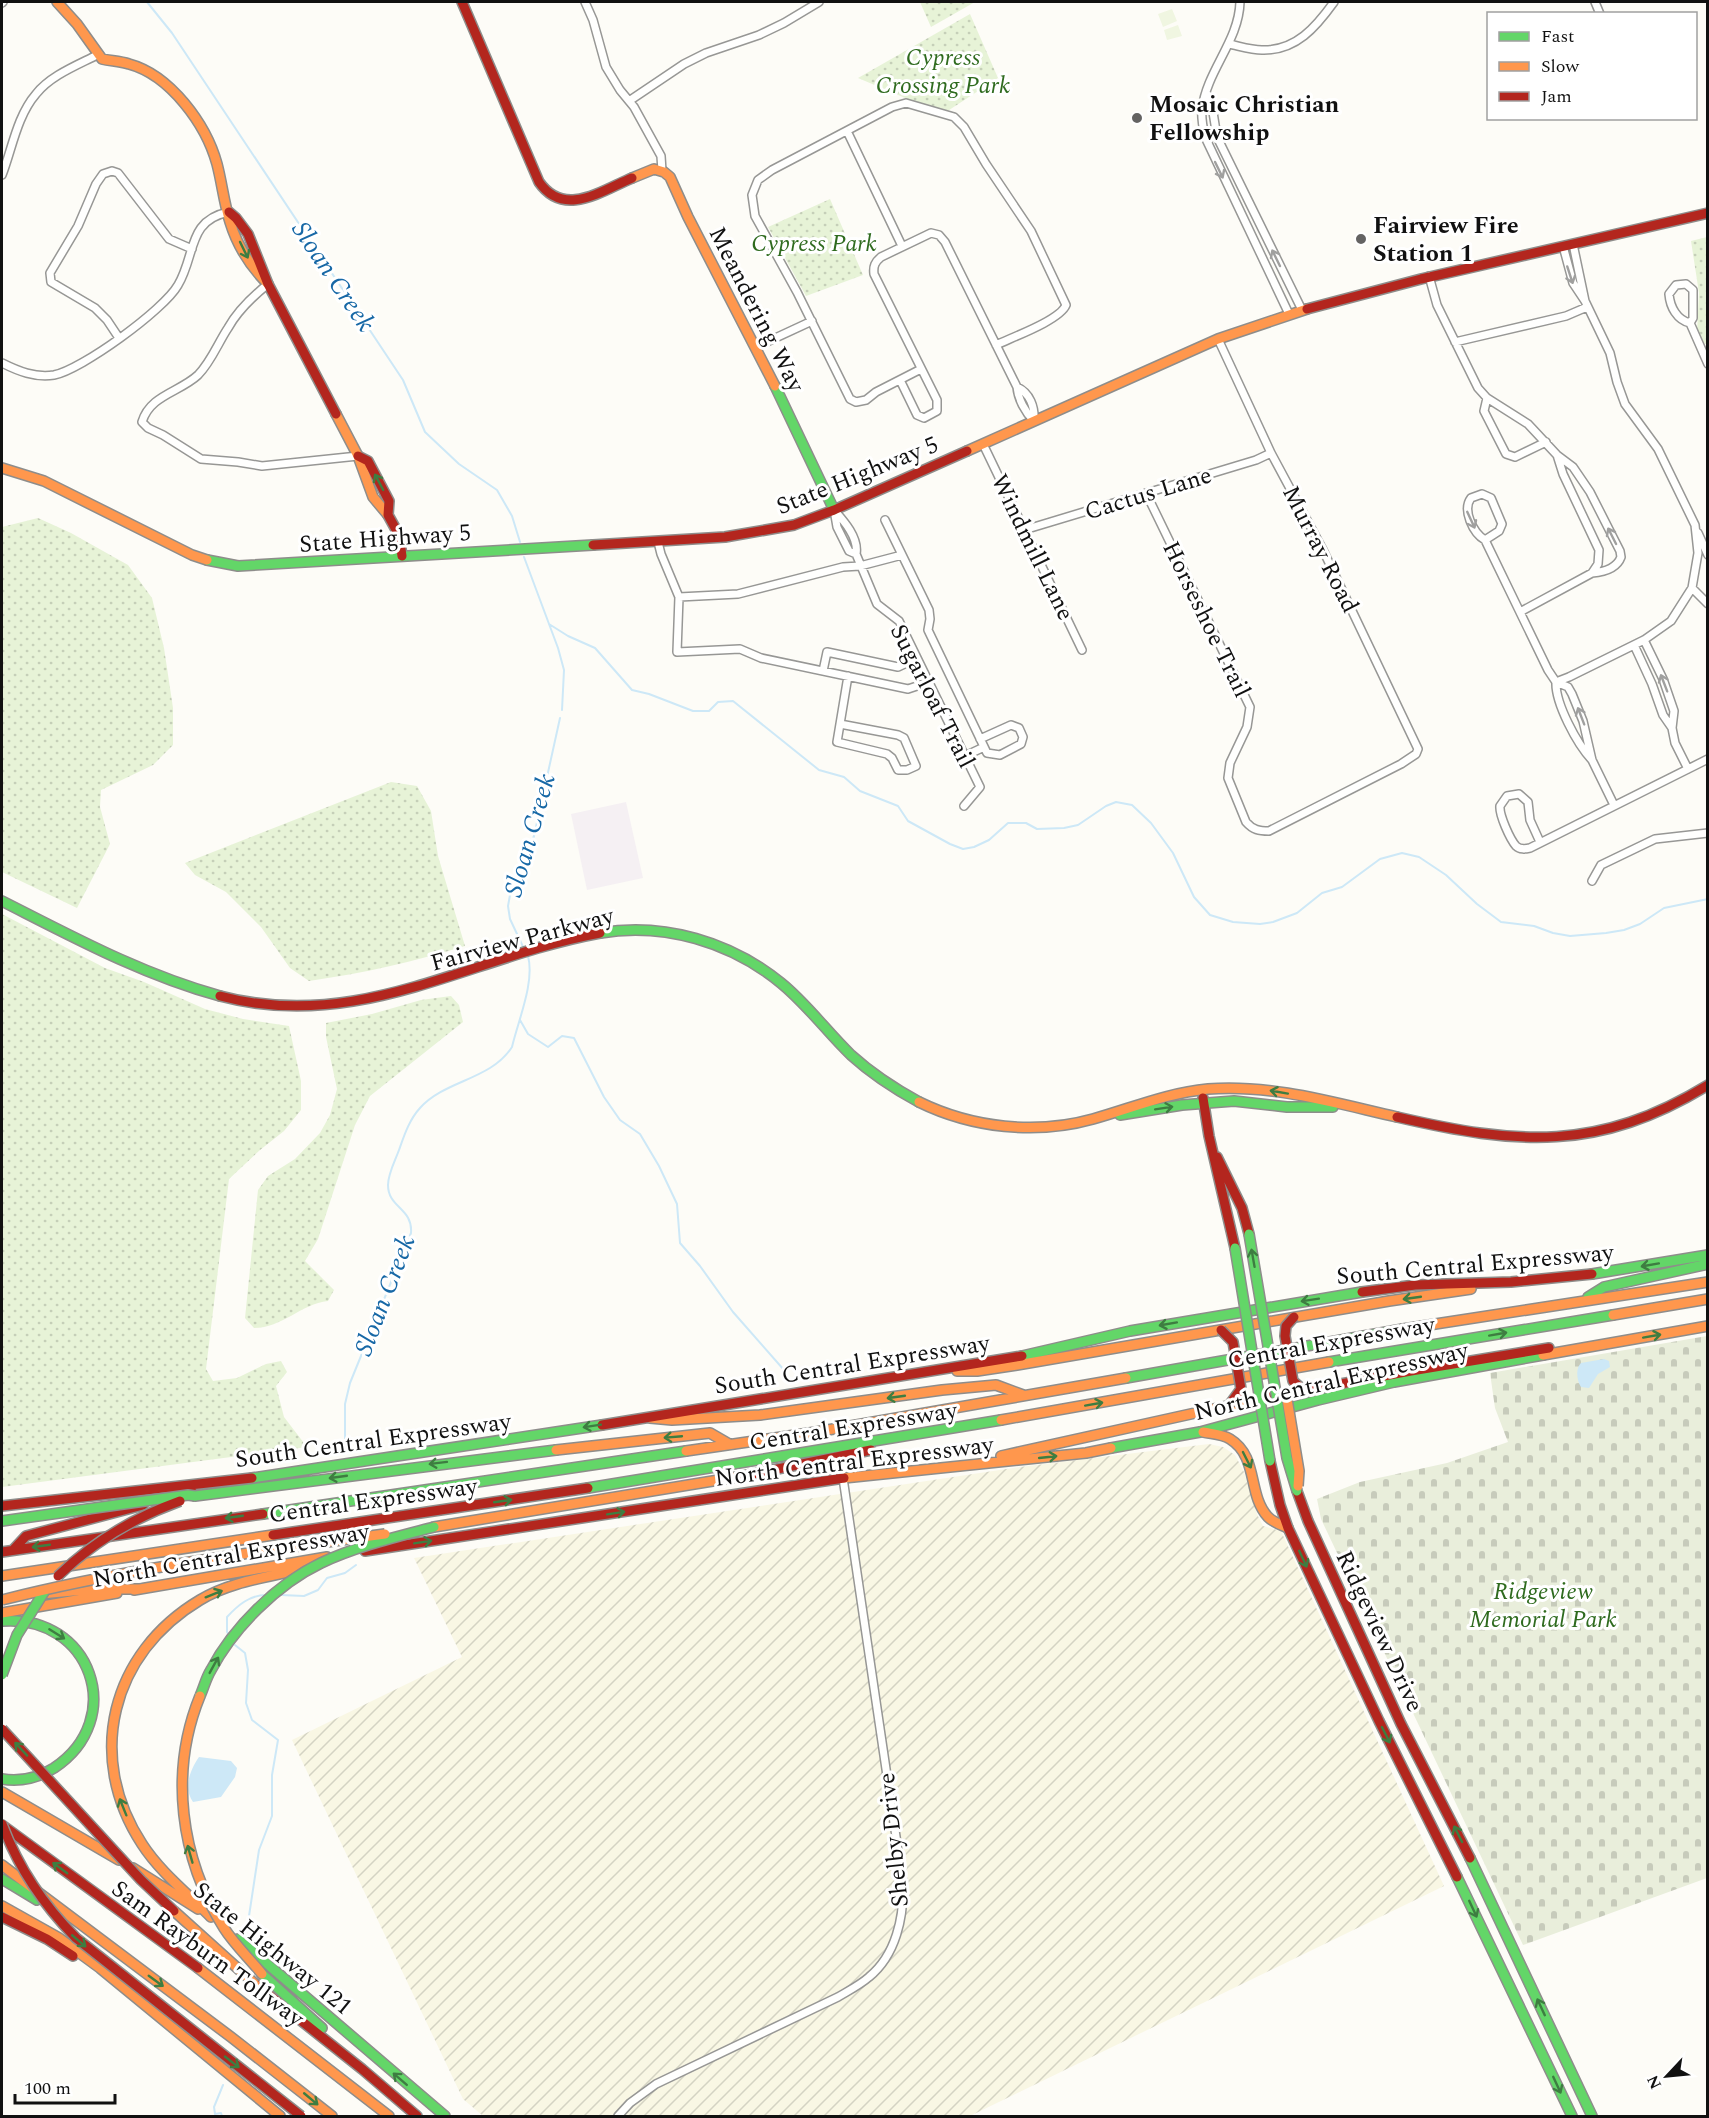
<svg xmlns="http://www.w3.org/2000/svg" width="1709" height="2118" font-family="Spectral,serif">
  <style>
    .industrial { fill: #f5f0f3 }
    .farmland { fill: url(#farmland-furrows) }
    .grass { fill: url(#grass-dots) }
    .cemetery { fill: url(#cemetery-stones) }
    .pitch { fill: #f0f6e1 }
    .water { fill: #cde8f7 }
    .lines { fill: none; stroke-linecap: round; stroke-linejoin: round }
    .stream { stroke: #cde8f7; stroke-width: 2 }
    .street-casing { stroke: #979795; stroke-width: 10 }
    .fast-casing { stroke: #8e8d8b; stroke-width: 12 }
    .slow-casing { stroke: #8e8d8b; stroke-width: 12 }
    .jam-casing { stroke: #8e8d8b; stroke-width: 12 }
    .street { stroke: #fffffe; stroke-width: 7 }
    .fast { stroke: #63d668; stroke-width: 9 }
    .slow { stroke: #ff974d; stroke-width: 9 }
    .jam { stroke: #b3261e; stroke-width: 9 }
    .fast-bridge-casing { stroke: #8e8d8b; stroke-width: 12; stroke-linecap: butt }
    .slow-bridge-casing { stroke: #8e8d8b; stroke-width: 12; stroke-linecap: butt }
    .jam-bridge-casing { stroke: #8e8d8b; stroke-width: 12; stroke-linecap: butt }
    .fast-bridge { stroke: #63d668; stroke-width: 9 }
    .slow-bridge { stroke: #ff974d; stroke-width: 9 }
    .jam-bridge { stroke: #b3261e; stroke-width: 9 }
    .oneway { stroke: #a0a09f }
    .oneway2 { stroke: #3e7d41 }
    .poi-dot { fill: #646362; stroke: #fff; stroke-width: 2 }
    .labels { text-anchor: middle; stroke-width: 6; stroke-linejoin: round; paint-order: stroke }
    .park-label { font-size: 24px; font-style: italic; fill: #2f6b1f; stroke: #fff }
    .poi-label { font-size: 24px; font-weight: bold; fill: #111; stroke: #fff; text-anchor: start }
    .street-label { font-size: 24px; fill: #111; stroke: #fff }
    .water-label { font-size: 26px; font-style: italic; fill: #1768a6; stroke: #fff }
  </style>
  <defs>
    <pattern id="farmland-furrows" width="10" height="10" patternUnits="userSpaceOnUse" patternTransform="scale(1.5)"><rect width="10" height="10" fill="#f9f7e4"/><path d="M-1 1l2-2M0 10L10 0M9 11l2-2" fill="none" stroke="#d4d3c3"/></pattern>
    <pattern id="grass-dots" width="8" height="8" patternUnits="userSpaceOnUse" patternTransform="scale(1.5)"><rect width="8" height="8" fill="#e7f3d7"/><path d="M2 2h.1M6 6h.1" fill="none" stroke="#c5cfb8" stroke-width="1.8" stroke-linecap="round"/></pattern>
    <pattern id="cemetery-stones" width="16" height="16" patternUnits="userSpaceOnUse" patternTransform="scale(1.5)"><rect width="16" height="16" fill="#e9eedb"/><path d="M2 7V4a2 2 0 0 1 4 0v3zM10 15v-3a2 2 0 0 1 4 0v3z" fill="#c7cbbb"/></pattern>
  </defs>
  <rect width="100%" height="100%" fill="#fdfcf7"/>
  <path class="industrial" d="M626,802L643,878L587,890L571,814Z"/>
  <path class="farmland" d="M1209,1444L1223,1447L1235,1455L1244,1472L1257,1514L1263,1526L1281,1531L1444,1886L970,2116H483L463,2099L292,1740L462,1657L414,1558L1020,1467Z"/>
  <path class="grass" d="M920,2H975L931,27Z
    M970,14L998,78L943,114L858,78Z
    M830,199L863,275L806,296L768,227Z
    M1707,237L1708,344H1705L1697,332L1699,293L1691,241Z
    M38,518L71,533L128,565L152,598L164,648L173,708V745L153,765L101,790L100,807L110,844L77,908L2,872V527Z
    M391,782L417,786L431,811L438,856L465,946C413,962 364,973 309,981L290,968L261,927L226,892L195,875L185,863Z
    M2,914L105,968L144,982L205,1009L243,1019L289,1026L301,1081V1110L284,1131L260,1150L229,1179L206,1369L213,1381L237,1378L266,1364L281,1361L287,1372L276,1386L284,1417L307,1447L2,1487Z
    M451,996L459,1005L463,1022L370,1096L355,1125L318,1239L305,1261L334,1290L328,1301C301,1304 282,1328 254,1328L245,1318L258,1190L268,1176L295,1159L320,1133L330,1115L337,1089L326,1037V1023L372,1014L421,1000Z"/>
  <path class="cemetery" d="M1707,1336V1878L1523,1945L1321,1519L1317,1499L1360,1482L1447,1463L1508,1442L1495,1408L1490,1373Z"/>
  <path class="pitch" d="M1172,9L1177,21L1163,27L1158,14Z
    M1178,25L1182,36L1167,40L1164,30Z"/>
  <path class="water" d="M1604,1359L1609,1361L1610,1367L1598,1374L1589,1388L1581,1387C1577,1381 1575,1369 1581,1363Z
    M199,1757L231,1761L237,1768L235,1777L221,1797L193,1802C183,1788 190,1770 199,1757Z"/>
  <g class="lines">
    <path class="stream" d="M147,2L172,33L403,380L425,432L459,464L497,490L512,516L520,542
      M524,557L558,648L564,670L562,710
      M549,624L568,636L595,648L632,690L649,694L693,711H709L718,702L733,701L819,770L844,777L860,791L898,806L908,821L950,844L963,849L974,847L989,840L1008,823H1026L1037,829L1064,828L1078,825L1106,806L1116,802L1132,805L1151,823L1173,853L1194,897L1210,915L1233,922L1260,924L1273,922L1297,913L1322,893L1342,887L1380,859L1402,853L1419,857L1446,875L1477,904L1501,922L1534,926L1553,933L1570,936L1606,933L1624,930L1640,924L1664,908L1708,899
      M525,951L510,919L508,906L510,895L534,836L560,718
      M520,1020L528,1034L548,1047L562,1036L574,1038L604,1097L620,1120L640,1134L659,1166L677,1204L680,1243L700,1266L733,1312L784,1370
      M345,1445V1404L350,1383L411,1233C413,1208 388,1208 388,1185C388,1174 395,1161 399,1150C404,1136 409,1120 420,1108C445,1080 491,1080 512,1047C518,1021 535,982 528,956
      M281,1595L304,1596L318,1590L327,1578L345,1573L356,1565
      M229,1635L227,1632V1617C238,1605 250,1595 266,1595
      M235,1645L245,1653L248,1670L246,1703L252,1720L278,1740L272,1775V1816L259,1850L249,1916
      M222,2116L221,2113L215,2114L214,2107L223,2085"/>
    <defs>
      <path id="street" d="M585,2L593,20L606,67L620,90L634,107L661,156L662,171
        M1240,2C1239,41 1207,70 1202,109C1201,118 1203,128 1205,137L1289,314
        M1595,2L1600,14
        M2,3L3,2
        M1229,44C1239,46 1251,50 1262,50C1296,51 1316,27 1334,2
        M1207,94L1212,106L1217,137L1302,310
        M629,101L684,64L706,53L759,35L784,23L819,2
        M847,131L902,246
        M2,175C12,149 17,116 36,94C51,75 78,65 99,54
        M1573,244L1585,301
        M1429,276L1437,305L1478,388L1487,398L1528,424L1557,455L1573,467L1590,492L1620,551L1621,557C1617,568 1604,572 1592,573L1520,612
        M268,284C252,297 238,310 228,328C218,343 211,362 198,375C180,392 150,395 142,422L148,428L163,435L201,459L238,462L262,466L358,456
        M1690,323C1677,320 1670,307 1669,294L1676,285L1686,284L1693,290V318L1690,323L1708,364
        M119,338L107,320L95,308L51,282L50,273L78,226L96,184L103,174L112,171L118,173L169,239L192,249
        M1455,342L1566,316L1587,307
        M756,347L812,321
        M2,363C18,371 35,378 54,375C81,370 164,310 178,285C196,255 187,220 229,212
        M921,369L876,392L866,400L856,402L850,399L797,292L755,216L752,195L758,180L772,170L892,107L906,103L954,117L964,127L986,164L1031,231L1066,305C1060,320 1013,337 996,345
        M900,380L917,415L924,418L937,411V400L874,274C873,266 875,262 881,257L931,233L939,235L945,242L1017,387C1018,399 1025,412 1034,421
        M1017,387C1030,393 1035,407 1034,421
        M1487,398L1484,411L1506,454L1515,457L1546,442
        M983,444L1082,650
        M1557,455L1563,474L1599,550L1598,564L1592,573
        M1146,493L1250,707L1247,727L1230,763L1228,778L1246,822C1253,830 1259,831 1269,831L1401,764L1416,754L1418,749L1322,548L1271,453L1218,339
        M834,510C844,521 859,538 856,554L877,604L899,621L980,787L964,806
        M834,510L837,527L849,551L856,554
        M885,520L929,610L930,619L928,630L987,753L1000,755L1021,744L1023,737L1019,728L1011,725L980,739
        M1024,530L1256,460L1271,453
        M1698,533L1708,555
        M1485,540L1499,531L1502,524L1491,498L1482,494L1471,498C1462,510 1473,533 1485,540L1548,670L1556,682L1568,687L1572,694L1583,721L1592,760L1614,805
        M658,542L661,554L679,597L677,652L740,649L761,658L908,689L929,682
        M1692,588L1708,604
        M679,597L738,594L843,567L860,566L902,555
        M1644,640L1663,679L1674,711L1672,728L1675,743L1688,769
        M1634,645L1652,684L1663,715L1672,728
        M823,671L827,652L898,667L917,658
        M1556,682L1569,677L1644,640L1671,621L1692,588L1698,553L1695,525L1658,449L1625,404L1617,382L1610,353L1585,301L1573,283L1563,246
        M1556,682C1555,703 1577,744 1592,760
        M840,724L898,735L904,738L916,766L907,770H898L892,758L887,754L837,742L848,676
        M965,756L984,747
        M1540,842L1530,820L1528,802L1519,794L1507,796L1500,806C1499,815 1510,839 1516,846C1520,850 1525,849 1530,848L1708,759
        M1592,881L1601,865L1655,839L1708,833
        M618,2116L630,2103L656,2084L838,1997C848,1991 860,1985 869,1977C896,1955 904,1917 903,1884L843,1478"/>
      <path id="fast" d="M775,386L834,510
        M207,560L238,566L593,545
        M2,901C73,937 143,975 220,996
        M600,933C664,922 731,942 781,983C807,1004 827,1032 851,1055C872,1074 895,1089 919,1102
        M1120,1115L1182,1105L1234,1101L1287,1107H1333
        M1592,1274L1708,1255
        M1588,1297L1604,1287L1708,1264
        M1022,1356L1130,1331L1362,1292
        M1329,1362L1613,1315
        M1126,1378L1403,1329
        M1111,1448L1200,1432L1318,1400L1394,1382L1543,1355
        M252,1478L602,1425
        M588,1488L1001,1420
        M195,1496L556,1450
        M263,1514L686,1451
        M2,1621C91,1614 128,1719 54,1768C38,1778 21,1782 2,1779
        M1470,1858L1592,2116
        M1457,1877L1572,2116
        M2,1879L37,1900
        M238,1939L445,2116
        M262,1974L322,2028"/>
      <path id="slow" d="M57,2L77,24L102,59C111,61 120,61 129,64C170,75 206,124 217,164C222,183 224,203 230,222C237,245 251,267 268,284
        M632,178L654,169L664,172L670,177L688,217L775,386
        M336,414L358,456L373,497L388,515
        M967,451L1218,339L1307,309
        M2,468L44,481L192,555L207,560
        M919,1102C972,1128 1036,1135 1093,1119C1132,1108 1167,1093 1208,1089C1272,1084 1335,1103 1397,1117
        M1613,1315L1708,1299
        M1403,1329L1708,1282
        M1543,1355L1708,1326
        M957,1371H977L1017,1365L1389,1301L1471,1289
        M650,1418L672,1420L760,1415L942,1390L996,1385L1023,1395
        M1001,1420L1329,1362
        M1203,1432C1212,1434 1222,1434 1230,1439C1259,1457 1247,1494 1268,1517C1273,1522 1281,1525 1288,1528
        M556,1450L710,1433L729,1444
        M686,1451L816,1432L1126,1378
        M1001,1456L1254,1400
        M844,1478L1086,1453L1111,1448
        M434,1527L743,1476
        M2,1576L273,1535
        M134,1590L327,1557
        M41,1594L93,1589H140
        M2,1613L117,1593
        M2,1792L119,1860
        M2,1865L231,2037L332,2116
        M133,1868L198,1909
        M2,1906L59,1938L100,1968L280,2116
        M211,1917C188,1894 160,1872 142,1844C85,1757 111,1653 200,1600C231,1581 271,1577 305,1568
        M198,1968L389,2116"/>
      <path id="jam" d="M462,2L539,182C564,218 601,191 632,178
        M229,212L236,218L248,234L268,284L336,414
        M1307,309L1421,279L1708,213
        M358,456L368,461L389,501L388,515L399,535L402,556
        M593,545L725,537L794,525L834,510L967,451
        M220,996C359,1033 469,957 600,933
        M1203,1098L1209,1136L1235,1248
        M1397,1117C1518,1145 1598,1152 1708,1085
        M1217,1157L1242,1208L1249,1234
        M1362,1292L1415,1285L1511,1282L1592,1274
        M1254,1400L1411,1371L1549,1348
        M602,1425L1022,1356
        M1270,1461L1280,1505L1288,1528L1379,1721L1457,1877
        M743,1476L871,1450
        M1297,1491L1308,1521L1401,1724L1470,1858
        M171,1495L193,1486
        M2,1506L252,1478
        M273,1535L588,1488
        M13,1550L26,1536L143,1505
        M365,1551L844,1478
        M2,1552L263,1514
        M2,1825L198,1968
        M2,1917L47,1939L73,1956
        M255,1984L362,2069L417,2116"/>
    </defs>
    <use href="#street" class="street-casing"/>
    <use href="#fast" class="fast-casing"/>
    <use href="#slow" class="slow-casing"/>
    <use href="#jam" class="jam-casing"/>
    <use href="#street" class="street"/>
    <use href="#fast" class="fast"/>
    <use href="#slow" class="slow"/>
    <use href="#jam" class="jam"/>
    <defs>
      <path id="fast-bridge" d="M1249,1234L1287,1458L1297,1491
        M1235,1248L1270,1461
        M2,1521L188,1495L195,1496
        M2,1675L17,1635L44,1592
        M200,1696C204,1687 206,1678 211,1670C233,1628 277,1584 321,1563C357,1546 396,1537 434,1527"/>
      <path id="slow-bridge" d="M1286,1393L1299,1471L1298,1486
        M2,1600C128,1568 256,1552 385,1534
        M200,1696C169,1772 180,1858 224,1928C234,1944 250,1959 262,1974
        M174,1911L255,1984"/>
      <path id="jam-bridge" d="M1294,1317L1286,1326L1285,1336L1293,1381L1303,1390
        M1221,1330L1233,1342L1241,1389L1230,1404
        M58,1576C94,1541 133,1518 180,1501
        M2,1729L141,1880L174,1911
        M2,1824C19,1869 43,1904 76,1938L301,2116"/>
    </defs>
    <use href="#fast-bridge" class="fast-bridge-casing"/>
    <use href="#slow-bridge" class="slow-bridge-casing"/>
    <use href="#jam-bridge" class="jam-bridge-casing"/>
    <use href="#fast-bridge" class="fast-bridge"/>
    <use href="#slow-bridge" class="slow-bridge"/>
    <use href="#jam-bridge" class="jam-bridge"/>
  </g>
  <defs><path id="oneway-shaft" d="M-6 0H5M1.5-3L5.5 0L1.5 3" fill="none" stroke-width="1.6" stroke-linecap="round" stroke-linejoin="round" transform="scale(1.5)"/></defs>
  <g class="oneway">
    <use href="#oneway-shaft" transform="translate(1219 170) rotate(64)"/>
    <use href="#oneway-shaft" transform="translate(1276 258) rotate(-116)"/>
    <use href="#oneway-shaft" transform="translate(1570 275) rotate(72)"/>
    <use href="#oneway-shaft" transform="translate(1471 520) rotate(65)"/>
    <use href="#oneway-shaft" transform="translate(1612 536) rotate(-117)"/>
    <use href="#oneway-shaft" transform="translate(1664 683) rotate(-111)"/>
    <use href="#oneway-shaft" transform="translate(1581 716) rotate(-111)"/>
  </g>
  <g class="oneway2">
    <use href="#oneway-shaft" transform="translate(244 250) rotate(64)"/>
    <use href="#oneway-shaft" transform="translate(379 482) rotate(-118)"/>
    <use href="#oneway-shaft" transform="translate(1279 1092) rotate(-170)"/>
    <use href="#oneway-shaft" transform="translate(1164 1108) rotate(-9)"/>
    <use href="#oneway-shaft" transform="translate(1253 1258) rotate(-100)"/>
    <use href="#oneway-shaft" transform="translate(1650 1265) rotate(170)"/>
    <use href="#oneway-shaft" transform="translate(1412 1298) rotate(172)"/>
    <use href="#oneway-shaft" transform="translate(1310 1300) rotate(171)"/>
    <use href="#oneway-shaft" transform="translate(1168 1324) rotate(170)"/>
    <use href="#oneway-shaft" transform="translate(1498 1334) rotate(-10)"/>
    <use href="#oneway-shaft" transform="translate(1652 1336) rotate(-10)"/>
    <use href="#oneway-shaft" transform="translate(896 1397) rotate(172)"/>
    <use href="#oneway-shaft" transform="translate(1094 1404) rotate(-10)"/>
    <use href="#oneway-shaft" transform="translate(592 1426) rotate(171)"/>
    <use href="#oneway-shaft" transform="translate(673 1437) rotate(175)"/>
    <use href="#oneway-shaft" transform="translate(1048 1457) rotate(-6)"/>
    <use href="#oneway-shaft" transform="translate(1247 1460) rotate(63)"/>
    <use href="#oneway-shaft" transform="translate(438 1463) rotate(173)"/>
    <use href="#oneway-shaft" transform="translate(338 1477) rotate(172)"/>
    <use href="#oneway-shaft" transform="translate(503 1501) rotate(-8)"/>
    <use href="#oneway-shaft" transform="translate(616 1513) rotate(-9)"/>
    <use href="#oneway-shaft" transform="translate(234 1517) rotate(172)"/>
    <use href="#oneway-shaft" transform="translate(423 1542) rotate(-9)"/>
    <use href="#oneway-shaft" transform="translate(41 1546) rotate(172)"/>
    <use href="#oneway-shaft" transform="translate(1303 1559) rotate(65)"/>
    <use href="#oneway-shaft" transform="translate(214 1594) rotate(-22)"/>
    <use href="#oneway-shaft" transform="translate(57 1634) rotate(32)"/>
    <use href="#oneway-shaft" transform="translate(214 1665) rotate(-61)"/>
    <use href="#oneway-shaft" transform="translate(1386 1735) rotate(63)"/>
    <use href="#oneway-shaft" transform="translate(21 1749) rotate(-133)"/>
    <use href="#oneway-shaft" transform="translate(123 1807) rotate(-112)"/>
    <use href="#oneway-shaft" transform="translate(1458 1834) rotate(-117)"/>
    <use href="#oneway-shaft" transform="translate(190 1854) rotate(-106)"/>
    <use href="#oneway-shaft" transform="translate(60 1868) rotate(-144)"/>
    <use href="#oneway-shaft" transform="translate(1473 1909) rotate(65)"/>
    <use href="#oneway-shaft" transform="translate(79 1941) rotate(40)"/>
    <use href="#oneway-shaft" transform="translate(156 1981) rotate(36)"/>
    <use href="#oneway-shaft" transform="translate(1541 2007) rotate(-115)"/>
    <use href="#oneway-shaft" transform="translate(232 2062) rotate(38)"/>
    <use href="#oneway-shaft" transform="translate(400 2079) rotate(-139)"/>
    <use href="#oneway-shaft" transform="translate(1557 2085) rotate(65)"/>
    <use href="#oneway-shaft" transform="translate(311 2099) rotate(40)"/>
  </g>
  <g class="poi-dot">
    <circle cx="1137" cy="118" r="6"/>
    <circle cx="1361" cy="239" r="6"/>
  </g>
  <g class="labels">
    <g class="park-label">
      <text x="943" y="65">Cypress<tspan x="943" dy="28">Crossing Park</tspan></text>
      <text x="814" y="251">Cypress Park</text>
      <text x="1543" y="1599">Ridgeview<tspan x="1543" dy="28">Memorial Park</tspan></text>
    </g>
    <g class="poi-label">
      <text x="1149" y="112">Mosaic Christian<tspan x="1149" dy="28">Fellowship</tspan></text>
      <text x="1373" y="233">Fairview Fire<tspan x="1373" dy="28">Station 1</tspan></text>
    </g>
    <g class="street-label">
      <text transform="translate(757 309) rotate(63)" y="8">Meandering Way</text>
      <text transform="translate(857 475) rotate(-22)" y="8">State Highway 5</text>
      <text transform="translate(1148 493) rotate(-17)" y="8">Cactus Lane</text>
      <text transform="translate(385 538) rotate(-4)" y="8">State Highway 5</text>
      <text transform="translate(1033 547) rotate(64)" y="8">Windmill Lane</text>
      <text transform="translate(1321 549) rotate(63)" y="8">Murray Road</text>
      <text transform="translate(1207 619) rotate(64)" y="8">Horseshoe Trail</text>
      <text transform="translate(933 696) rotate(63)" y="8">Sugarloaf Trail</text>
      <text transform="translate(522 939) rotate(-15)" y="8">Fairview Parkway</text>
      <text transform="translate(1475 1264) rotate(-5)" y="8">South Central Expressway</text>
      <text transform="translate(1331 1342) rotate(-10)" y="8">Central Expressway</text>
      <text transform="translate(852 1364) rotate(-9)" y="8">South Central Expressway</text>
      <text transform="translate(1331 1381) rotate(-13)" y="8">North Central Expressway</text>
      <text transform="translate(853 1426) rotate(-9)" y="8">Central Expressway</text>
      <text transform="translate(373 1440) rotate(-8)" y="8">South Central Expressway</text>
      <text transform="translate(854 1461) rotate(-7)" y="8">North Central Expressway</text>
      <text transform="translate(373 1500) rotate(-8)" y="8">Central Expressway</text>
      <text transform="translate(231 1555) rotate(-10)" y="8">North Central Expressway</text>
      <text transform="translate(1380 1631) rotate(65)" y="8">Ridgeview Drive</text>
      <text transform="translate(893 1840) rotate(-96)" y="8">Shelby Drive</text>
      <text transform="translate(273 1948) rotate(39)" y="8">State Highway 121</text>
      <text transform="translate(208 1953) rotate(36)" y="8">Sam Rayburn Tollway</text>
    </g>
    <g class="water-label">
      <text transform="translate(334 276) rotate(56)" y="9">Sloan Creek</text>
      <text transform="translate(529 835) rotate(-74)" y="9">Sloan Creek</text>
      <text transform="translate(384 1295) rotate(-69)" y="9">Sloan Creek</text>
    </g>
  </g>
  <rect width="1709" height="2118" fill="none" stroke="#111111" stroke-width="6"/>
  <rect x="1487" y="12" width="210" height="108" fill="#ffffff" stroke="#a0a0a0" stroke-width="1.5"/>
  <rect x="1499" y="32" width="30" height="9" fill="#63d668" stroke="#a0a0a0" stroke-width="1.5"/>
  <text x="1541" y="42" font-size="18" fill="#111111">Fast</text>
  <rect x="1499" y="62" width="30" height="9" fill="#ff974d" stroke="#a0a0a0" stroke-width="1.5"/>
  <text x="1541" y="72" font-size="18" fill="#111111">Slow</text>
  <rect x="1499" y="92" width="30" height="9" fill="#b3261e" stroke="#a0a0a0" stroke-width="1.5"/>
  <text x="1541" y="102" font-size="18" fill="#111111">Jam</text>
  <g transform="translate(1667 2076) rotate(244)" stroke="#ffffff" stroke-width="4.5" paint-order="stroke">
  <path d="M0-4.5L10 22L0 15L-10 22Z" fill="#111111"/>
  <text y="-9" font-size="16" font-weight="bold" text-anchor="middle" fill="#111111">N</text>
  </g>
  <path d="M15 2094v9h100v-9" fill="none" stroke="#111111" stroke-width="3"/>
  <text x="24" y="2094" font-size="18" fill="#111111" stroke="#ffffff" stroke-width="4.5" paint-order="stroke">100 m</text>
</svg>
